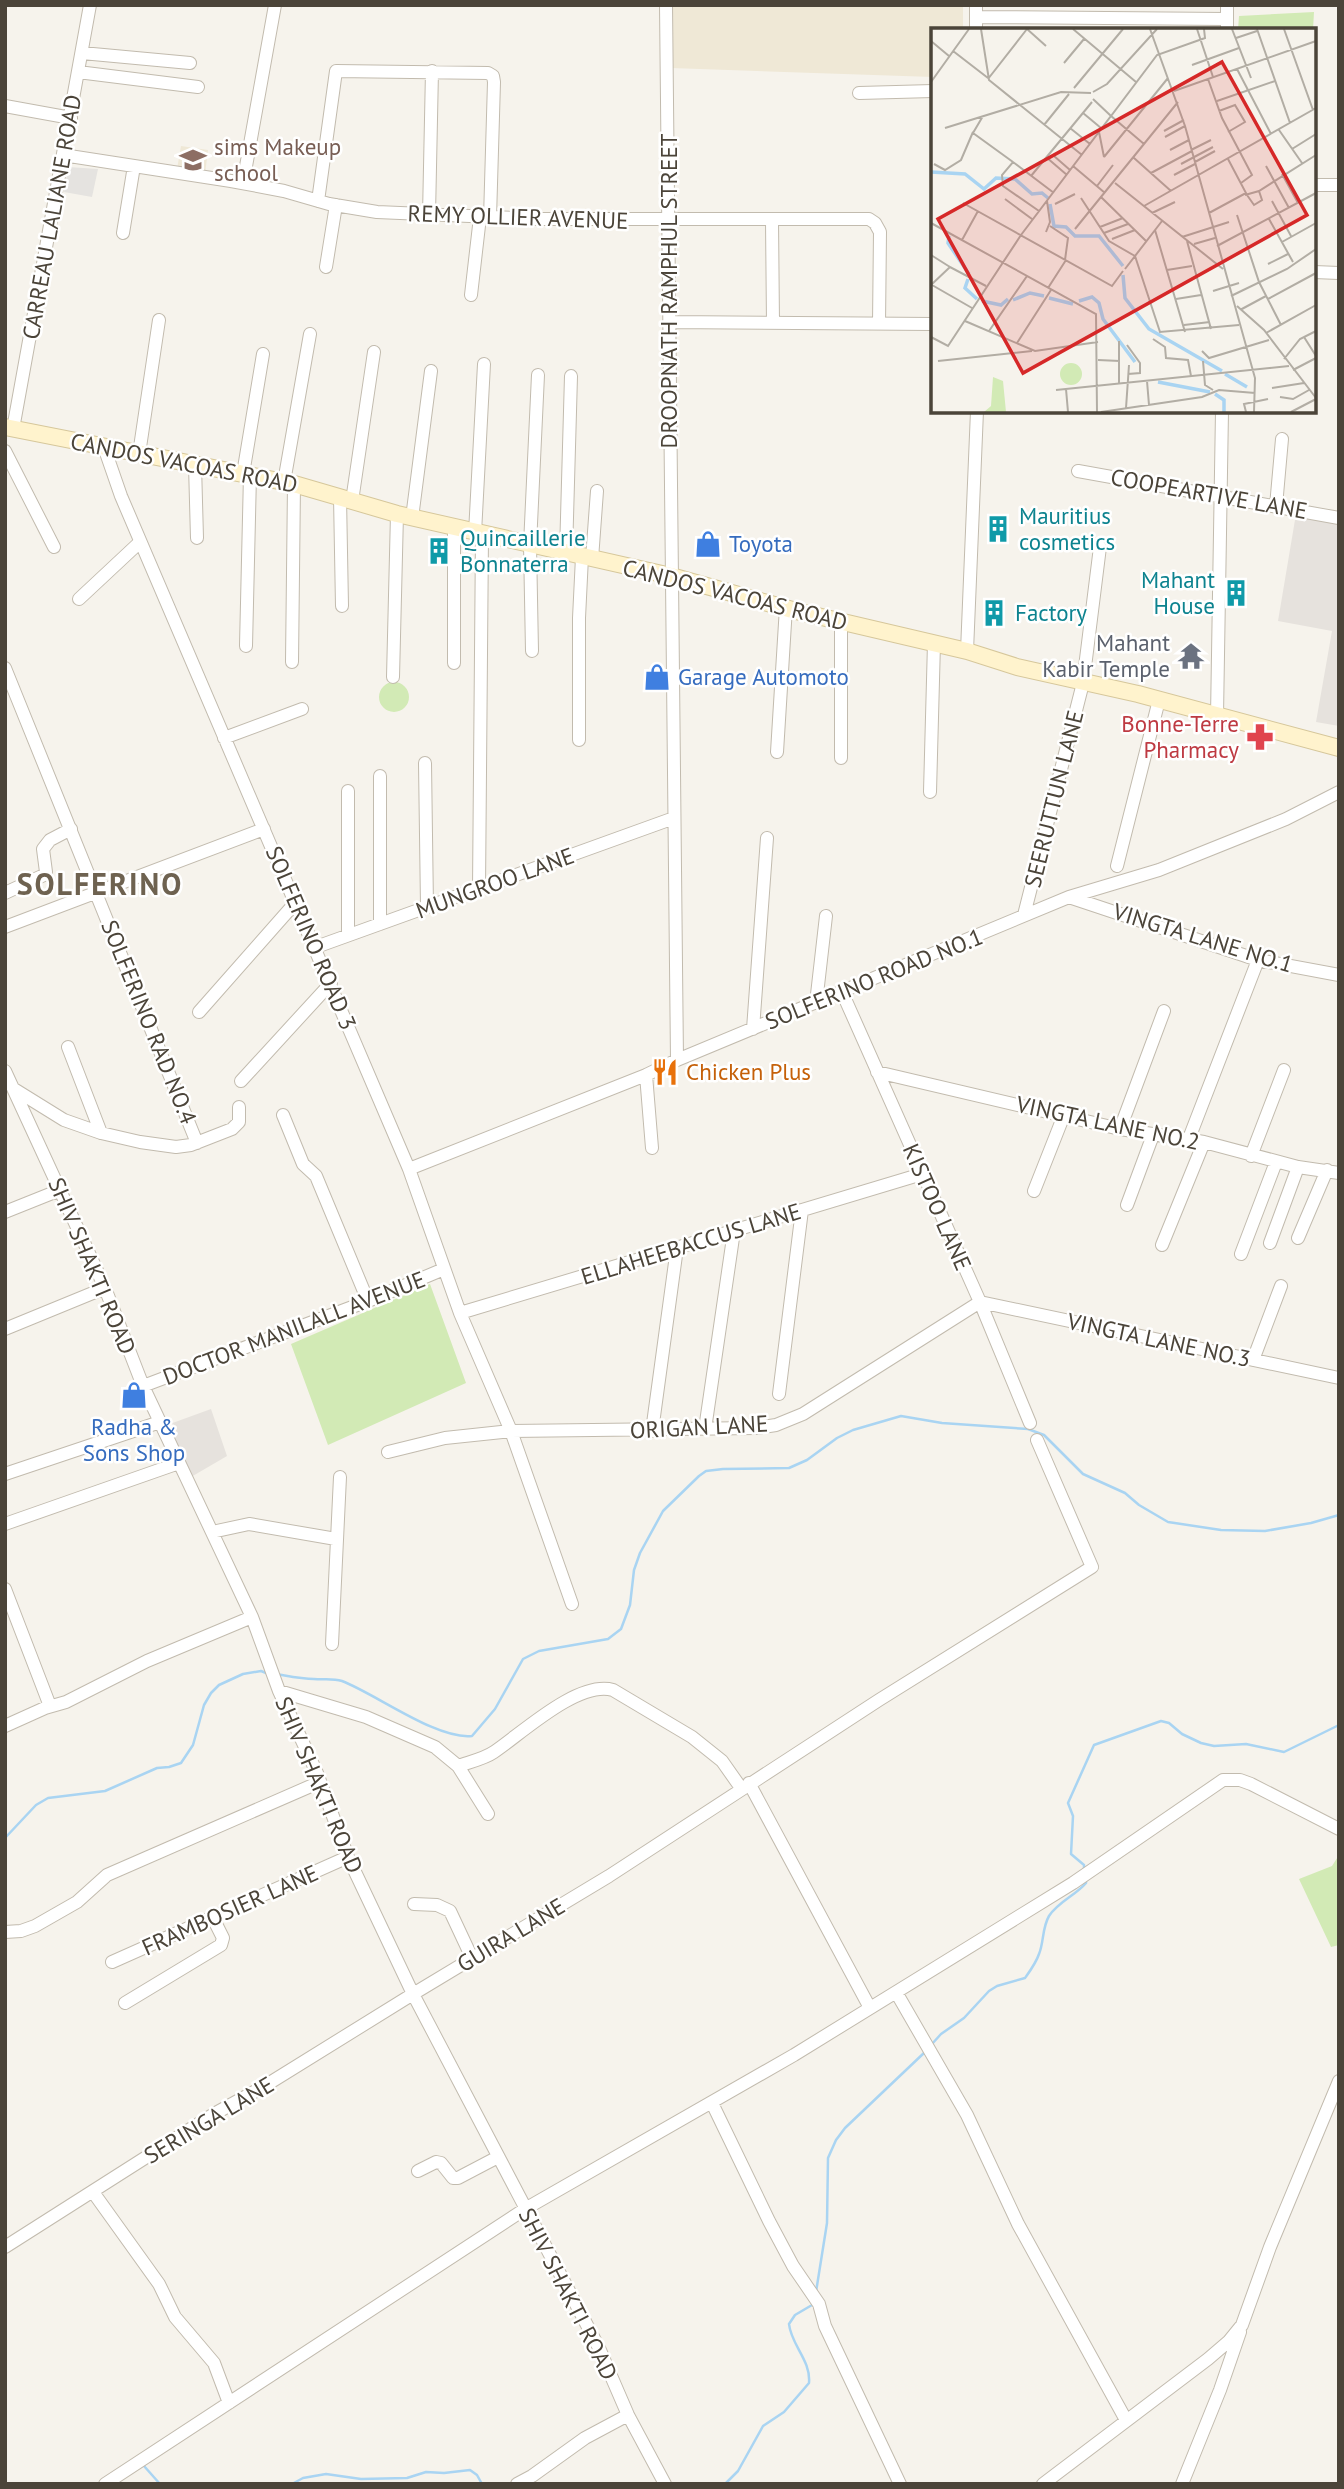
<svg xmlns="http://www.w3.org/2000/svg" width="1344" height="2489" font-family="'PT Sans',sans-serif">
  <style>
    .industrial { fill: #e6e2dd }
    .education { fill: #efe8d6 }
    .green { fill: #d2eab5 }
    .parking { fill: #e5e3e0 }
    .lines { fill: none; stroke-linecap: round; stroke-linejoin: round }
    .stream { stroke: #a9d4f2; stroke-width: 2.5 }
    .street-casing { stroke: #c2bbae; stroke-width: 14 }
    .secondary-casing { stroke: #d6c79b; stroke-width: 18 }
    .street { stroke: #fff; stroke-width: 12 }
    .secondary { stroke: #fff3cd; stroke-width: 16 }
    .labels { text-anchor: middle; stroke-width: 5; stroke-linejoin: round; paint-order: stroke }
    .education-label { font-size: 23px; fill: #785e54; stroke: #fff; text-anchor: start }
    .street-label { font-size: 23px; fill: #4b4439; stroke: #fff }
    .culture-label { font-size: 23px; fill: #0d838f; stroke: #fff; text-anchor: start }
    .shop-label { font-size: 23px; fill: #366cbe; stroke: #fff; text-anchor: start }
    .worship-label { font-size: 23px; fill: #5b616d; stroke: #fff; text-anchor: end }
    .health-label { font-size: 23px; fill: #be3a42; stroke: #fff; text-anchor: end }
    .food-label { font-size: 23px; fill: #c56008; stroke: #fff; text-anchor: start }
    .district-label { font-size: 30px; font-weight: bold; letter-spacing: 2px; fill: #6e6250; stroke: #fff }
    .inset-river { fill: none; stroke: #a9d4f2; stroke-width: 3.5 }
    .inset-road { fill: none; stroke: #b2ada4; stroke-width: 2 }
    .view { fill: #d62828; fill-opacity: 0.15; stroke: #d62828; stroke-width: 3.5 }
    .inset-edge { fill: none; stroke: #4b4439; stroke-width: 3.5 }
  </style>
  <rect width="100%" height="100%" fill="#f6f3ec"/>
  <path class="industrial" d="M1296,514L1339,522V726L1316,722L1332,631L1278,621Z
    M211,1409L227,1456L191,1477L167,1425Z"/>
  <path class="education" d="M672,5H963V30H933V77L671,68Z
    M181,146L208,150L205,174L177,169Z"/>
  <path class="green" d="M1314,12L1313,30H1238L1239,16Z
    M379 697a15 15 0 1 1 30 0a15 15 0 1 1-30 0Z
    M430,1284L466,1383L328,1445L291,1344Z
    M1339,1855V1945L1331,1947L1299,1879L1332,1866Z"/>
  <path class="parking" d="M68,167L98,169L92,197L64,192Z"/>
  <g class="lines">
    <path class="stream" d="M276,1674C288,1676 302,1679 314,1679C324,1680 332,1678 342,1681C376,1694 437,1740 472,1736L495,1709L523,1659L539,1651L608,1639L621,1629L630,1605L634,1570L640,1553L663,1511L699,1476L706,1471L723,1469L789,1468L807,1460L837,1438L853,1430L901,1416L942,1423L1028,1429L1044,1435L1083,1474L1125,1493L1139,1505L1168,1522L1221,1530L1265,1531L1311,1523L1339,1515
      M5,1838L36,1805L48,1798L105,1791L157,1768L169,1767L181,1763L193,1745L204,1705L211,1693L219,1685L243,1674L261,1671L266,1673
      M1084,1870V1865L1071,1854L1073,1816L1068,1803L1094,1745L1161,1721L1169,1723L1182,1734L1201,1743L1214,1746L1246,1744L1284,1752L1339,1725
      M932,2044L941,2034L964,2018L989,1991L997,1986L1025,1978C1030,1971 1036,1963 1039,1954C1044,1942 1042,1928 1049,1916C1058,1902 1076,1895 1086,1883V1880
      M816,2292L827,2223L828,2158L836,2140L845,2128L925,2052
      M144,2466L160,2484
      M292,2484L303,2478L326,2474L361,2479L407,2478L426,2472L444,2473L470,2470L477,2475L482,2484
      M725,2484L738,2471L763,2426L784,2412L809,2383C811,2360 791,2345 789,2324L795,2315L812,2305L813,2301"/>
    <defs>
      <path id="street" d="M666,5L677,1060
        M976,17L1227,19
        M976,30V5
        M1227,30V5
        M82,53L190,63
        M78,72L198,87
        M859,93L933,91
        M5,106L71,118
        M63,155L231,181L284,191L329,204L377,212L539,219H869L875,223L880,232L879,324
        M243,183L275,5
        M1314,185H1339
        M318,201L336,71L488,73L493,76L494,82L490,218
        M429,215L432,71
        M772,221L773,323
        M123,233L134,166
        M326,267L336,205
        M1314,272L1339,273
        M471,295L480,217
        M669,322L933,324
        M13,429L90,5
        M104,447L121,496L409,1169L460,1313L511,1431L572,1604
        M5,451L54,547
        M139,454L159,320
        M195,465L197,538
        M1078,471L1339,518
        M243,474L263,354
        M284,482L310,334
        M340,497L342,606
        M352,501L374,352
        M1276,506L1282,439
        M412,518L431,371
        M454,528V663
        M475,533L484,364
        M566,553L571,376
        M592,559L597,491
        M79,599L140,542
        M841,622V758
        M246,646L250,475
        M532,651L530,545L538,375
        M967,651L977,411
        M292,662L294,484
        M5,668L197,1143
        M393,677L397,514
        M1217,716L1222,411
        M224,738L302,709
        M579,740V618L582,557
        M777,752L786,607
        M425,763L427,907
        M380,776V924
        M930,792L934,643
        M1117,866L1159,700
        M479,889L482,535
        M5,893L44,875L46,872L43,849L50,840L71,829
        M1069,897L1258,960L1339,975
        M1024,915L1083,683L1100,547
        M5,927L264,829
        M348,935V791
        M316,947L674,818
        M842,992L980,1302L1030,1423
        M816,1003L826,916
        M199,1012L296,902
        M753,1029L767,838
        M68,1047L101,1133
        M5,1071L105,1288L143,1386L252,1617L279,1691L317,1773L348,1857L413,1994L599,2348L628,2415L665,2484
        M877,1072L1120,1129L1204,1142L1298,1167L1339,1173
        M646,1075L652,1148
        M241,1081L331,983
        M14,1089L64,1120L101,1133L140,1142L176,1147L191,1145L232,1129L239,1122V1107
        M283,1115L303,1164L316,1176L368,1301
        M1120,1129L1164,1011
        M1188,1141L1258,960
        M1251,1156L1284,1070
        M409,1169L646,1075L677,1060L1069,897L1159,870L1286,819L1339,792
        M1034,1191L1064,1115
        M1127,1205L1153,1135
        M5,1212L60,1190
        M1298,1238L1327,1170
        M1270,1243L1298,1167
        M1162,1245L1204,1142
        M1241,1254L1276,1162
        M980,1302L1339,1378
        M460,1313L922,1174
        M5,1329L105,1288
        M1253,1360L1281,1286
        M143,1386L368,1301L444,1269
        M779,1394L802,1210
        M705,1429L734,1231
        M652,1431L677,1248
        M388,1452L445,1438L511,1431L756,1428L776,1425L803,1414L980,1302
        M5,1474L160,1422
        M5,1524L179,1463
        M212,1532L249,1524L336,1539
        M5,1589L50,1706
        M332,1644L340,1477
        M279,1691L366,1717L435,1747L458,1766L488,1814
        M5,1726L45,1708L66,1702L147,1661L252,1617
        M458,1766C469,1762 484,1759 494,1752C521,1734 578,1680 613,1690L692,1737L722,1761L741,1788
        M749,1783L870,2008
        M414,1904L437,1905L450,1911L472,1958
        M5,1932L21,1931L35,1926L77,1902L107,1875L320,1782
        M112,1962L348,1857
        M896,1992L967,2115L1018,2224L1126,2420
        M125,2003L221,1945L223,1938L213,1918
        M712,2103L769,2221L793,2266L819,2304L825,2326L900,2484
        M418,2171L436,2162L441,2163L453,2178H458L498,2157
        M93,2192L159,2284L175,2317L214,2363L229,2403
        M5,2247L214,2114L263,2087L413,1994L609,1876L879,1700L1092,1567L1037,1440
        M105,2484L525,2209L794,2055L1073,1883L1223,1780H1240L1251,1784L1339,1829
        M517,2484L532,2476L585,2438L628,2415
        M1043,2484L1208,2359L1229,2341L1242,2325L1270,2247L1339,2081
        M1182,2484L1220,2390L1240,2332"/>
      <path id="secondary" d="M5,427L294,484L397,514L671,576L796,611L967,651L1017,667L1138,694L1339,748"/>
    </defs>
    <use href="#street" class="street-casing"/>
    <use href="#secondary" class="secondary-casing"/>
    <use href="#street" class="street"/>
    <use href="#secondary" class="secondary"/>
  </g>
  <defs>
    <symbol id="school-bare" viewBox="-9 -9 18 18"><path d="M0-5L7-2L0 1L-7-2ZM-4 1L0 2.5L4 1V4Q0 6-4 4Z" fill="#8d6e63" stroke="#fff" stroke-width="2.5" paint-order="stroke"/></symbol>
    <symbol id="building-bare" viewBox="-9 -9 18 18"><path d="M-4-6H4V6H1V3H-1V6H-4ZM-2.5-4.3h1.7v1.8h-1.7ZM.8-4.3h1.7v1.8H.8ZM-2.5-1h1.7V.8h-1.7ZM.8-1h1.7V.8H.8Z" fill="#0f9aa8" stroke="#fff" stroke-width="2.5" paint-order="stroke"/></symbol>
    <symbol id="shop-bare" viewBox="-9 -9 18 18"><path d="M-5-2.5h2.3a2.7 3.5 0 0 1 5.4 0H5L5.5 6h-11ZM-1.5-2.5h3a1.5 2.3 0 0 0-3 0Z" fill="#3f7fe0" stroke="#fff" stroke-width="2.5" paint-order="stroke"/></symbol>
    <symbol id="temple-bare" viewBox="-9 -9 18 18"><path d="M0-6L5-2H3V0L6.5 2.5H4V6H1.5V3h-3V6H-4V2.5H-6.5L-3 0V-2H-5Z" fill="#6b7280" stroke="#fff" stroke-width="2.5" paint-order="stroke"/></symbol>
    <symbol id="pharmacy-bare" viewBox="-9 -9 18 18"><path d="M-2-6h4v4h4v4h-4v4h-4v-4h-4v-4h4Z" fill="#e0444e" stroke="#fff" stroke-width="2.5" paint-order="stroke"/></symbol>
    <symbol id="restaurant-bare" viewBox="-9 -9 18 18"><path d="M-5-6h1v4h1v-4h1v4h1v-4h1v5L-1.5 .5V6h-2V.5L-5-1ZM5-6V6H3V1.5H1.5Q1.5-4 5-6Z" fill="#e8710a" stroke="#fff" stroke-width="2.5" paint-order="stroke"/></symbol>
  </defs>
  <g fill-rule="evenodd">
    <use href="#school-bare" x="174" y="141" width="38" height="38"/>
    <use href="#building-bare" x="979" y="510" width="38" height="38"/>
    <use href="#shop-bare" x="689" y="525" width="38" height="38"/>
    <use href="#building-bare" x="420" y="532" width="38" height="38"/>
    <use href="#building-bare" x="1217" y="574" width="38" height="38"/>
    <use href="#building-bare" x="975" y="594" width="38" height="38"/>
    <use href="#temple-bare" x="1172" y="637" width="38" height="38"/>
    <use href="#shop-bare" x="638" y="658" width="38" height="38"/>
    <use href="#pharmacy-bare" x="1241" y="718" width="38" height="38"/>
    <use href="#restaurant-bare" x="646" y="1053" width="38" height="38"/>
    <use href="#shop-bare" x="115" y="1376" width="38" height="38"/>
  </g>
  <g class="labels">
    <g class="education-label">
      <text x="214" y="155">sims Makeup<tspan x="214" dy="26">school</tspan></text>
    </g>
    <g class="street-label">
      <text transform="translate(52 217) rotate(-80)" y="8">CARREAU LALIANE ROAD</text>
      <text transform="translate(518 217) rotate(2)" y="8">REMY OLLIER AVENUE</text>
      <text transform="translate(669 291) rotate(-90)" y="8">DROOPNATH RAMPHUL STREET</text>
      <text transform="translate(184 463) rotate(11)" y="8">CANDOS VACOAS ROAD</text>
      <text transform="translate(1209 494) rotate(10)" y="8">COOPEARTIVE LANE</text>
      <text transform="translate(735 595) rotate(14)" y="8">CANDOS VACOAS ROAD</text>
      <text transform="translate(1054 799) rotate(-76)" y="8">SEERUTTUN LANE</text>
      <text transform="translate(495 883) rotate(-20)" y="8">MUNGROO LANE</text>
      <text transform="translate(311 938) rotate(67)" y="8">SOLFERINO ROAD 3</text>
      <text transform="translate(1203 938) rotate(17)" y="8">VINGTA LANE NO.1</text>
      <text transform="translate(874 979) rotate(-22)" y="8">SOLFERINO ROAD NO.1</text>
      <text transform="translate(149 1022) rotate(68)" y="8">SOLFERINO RAD NO.4</text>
      <text transform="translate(1108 1123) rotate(12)" y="8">VINGTA LANE NO.2</text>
      <text transform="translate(937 1207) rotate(66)" y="8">KISTOO LANE</text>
      <text transform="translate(691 1244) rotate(-17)" y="8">ELLAHEEBACCUS LANE</text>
      <text transform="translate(92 1266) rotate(67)" y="8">SHIV SHAKTI ROAD</text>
      <text transform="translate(294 1328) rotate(-21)" y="8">DOCTOR MANILALL AVENUE</text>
      <text transform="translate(1159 1340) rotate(12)" y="8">VINGTA LANE NO.3</text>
      <text transform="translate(699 1427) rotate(-3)" y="8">ORIGAN LANE</text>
      <text transform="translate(319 1785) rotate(67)" y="8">SHIV SHAKTI ROAD</text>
      <text transform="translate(230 1910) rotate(-24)" y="8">FRAMBOSIER LANE</text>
      <text transform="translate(511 1935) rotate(-31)" y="8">GUIRA LANE</text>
      <text transform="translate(209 2120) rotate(-31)" y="8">SERINGA LANE</text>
      <text transform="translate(568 2294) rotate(63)" y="8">SHIV SHAKTI ROAD</text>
    </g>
    <g class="culture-label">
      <text x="1019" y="524">Mauritius<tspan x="1019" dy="26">cosmetics</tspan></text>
      <text x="460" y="546">Quincaillerie<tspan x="460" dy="26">Bonnaterra</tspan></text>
      <text x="1215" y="588" text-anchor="end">Mahant<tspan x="1215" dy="26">House</tspan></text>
      <text x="1015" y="621">Factory</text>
    </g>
    <g class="shop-label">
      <text x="729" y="552">Toyota</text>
      <text x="678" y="685">Garage Automoto</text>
      <text x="134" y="1435" text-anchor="middle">Radha &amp;<tspan x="134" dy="26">Sons Shop</tspan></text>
    </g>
    <g class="worship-label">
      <text x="1170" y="651">Mahant<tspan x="1170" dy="26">Kabir Temple</tspan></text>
    </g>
    <g class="health-label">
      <text x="1239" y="732">Bonne-Terre<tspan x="1239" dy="26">Pharmacy</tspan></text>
    </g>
    <g class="food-label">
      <text x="686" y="1080">Chicken Plus</text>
    </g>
    <g class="district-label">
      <text x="100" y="895">SOLFERINO</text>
    </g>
  </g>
  <g transform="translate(931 28)">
    <rect width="385" height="385" fill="#f6f3ec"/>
    <path d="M129 346a11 11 0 1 1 22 0a11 11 0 1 1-22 0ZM62,349L72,353L75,384H53L60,378Z" fill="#d2eab5"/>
    <path class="inset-river" d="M0,144L34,146L53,161L65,150L84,151L101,166L111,165L117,170M119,176L123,198L135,199L144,208H168L192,238M18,208L17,215L38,246M192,247L194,270L218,301L291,343M37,251L34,260L46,271M118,270L142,276M82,272L99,265L113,268M51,273L70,277L77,271M148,273L161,269L168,275L172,291L204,334M294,346L316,359M227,354L279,364M284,366L293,372V384"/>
    <path class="inset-road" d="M50,1L58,52L151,127M96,1L115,18M142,1L205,54M219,1L254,98L324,350L323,384M266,1L282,49M301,1L320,50M326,1L359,95M353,1L382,82M305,10L326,3M0,13L18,28M22,23L57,50M133,35L153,11M261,37L308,20M306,41L340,106M57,51L96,1M277,51L291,90L321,147L310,155M0,54L38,1M143,60L192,1M243,63L385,13M162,64L176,56L226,1M162,71L180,88L226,27L274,10L273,1M286,73L344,53M288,83L304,77L314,94L297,104M152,85L170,100M52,88L42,105L82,134M113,97L138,66M14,100L130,64L160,65M139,100L159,116M348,102L371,135M233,103L253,92M168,104L173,129M234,109L254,98M361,121L385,106M239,122L258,112M260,122L280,112M123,128L139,142M115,129L136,147M173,129L237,50M203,130L240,163M264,134L284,123M3,136L14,142L30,132L42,104M250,136L282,119M142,138L174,165M335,138L358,180M220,145L261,123M351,146L367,175M243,147L264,136M100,148L161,74M184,155L292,241M166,158L182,137M314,167L328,163L385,127M316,167L323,177L331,172L328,163M170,169L215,213M150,170L178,213L204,228M74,171L101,191M341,173L360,208M32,175L181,258L192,243M124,176L144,166M213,178L385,80M108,183L72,158L71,147L82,134L123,165M221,185L244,174M278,185L315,165L297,131M306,187L328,254L350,297M338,191L362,234M0,195L165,286L166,384M119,198L137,210L134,232M169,199L192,190M144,201L247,74M224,202L254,304M115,204L119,194L116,173M173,205L197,196M251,209L298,194M181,211L204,202M31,212L47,183M256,213L280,301M351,214L385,195M263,216L284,210M286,218L385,165M0,227L19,239M204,228L229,304L308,297M337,236L357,226M194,241L231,193M236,242L261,238M0,257L19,239L55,258M1,257L41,280M117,260L135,232M282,263L308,255M300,268L356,241L385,221M245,271L270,267M337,271L385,245M306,278L333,302L385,370M309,282L335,268M34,293L104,323L167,314M253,297L279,294M58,303L96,248M335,305L385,277M0,309L17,318L90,207L180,88L213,116M373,309L385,328M222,311L234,319L235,330L257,332L260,348M86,315L120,262M196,317L209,335V345L197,346M271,323L278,330L338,312M353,331L369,311L385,303M167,332L189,333M7,333L101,323M272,333L274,357L282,362M362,342L385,330M216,353L218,377M188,356V313M341,360L373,355M135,361L137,384M125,362L358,338M349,369L362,371L378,362M195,380L198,337M170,384L271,369L288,362L324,365M315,384L313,376L337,371M360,384L385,371"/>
    <path class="view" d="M291,34L376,187L92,345L7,191Z"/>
    <rect width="385" height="385" class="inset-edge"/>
  </g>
  <rect width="1344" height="2489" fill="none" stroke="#4b4439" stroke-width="14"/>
</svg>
